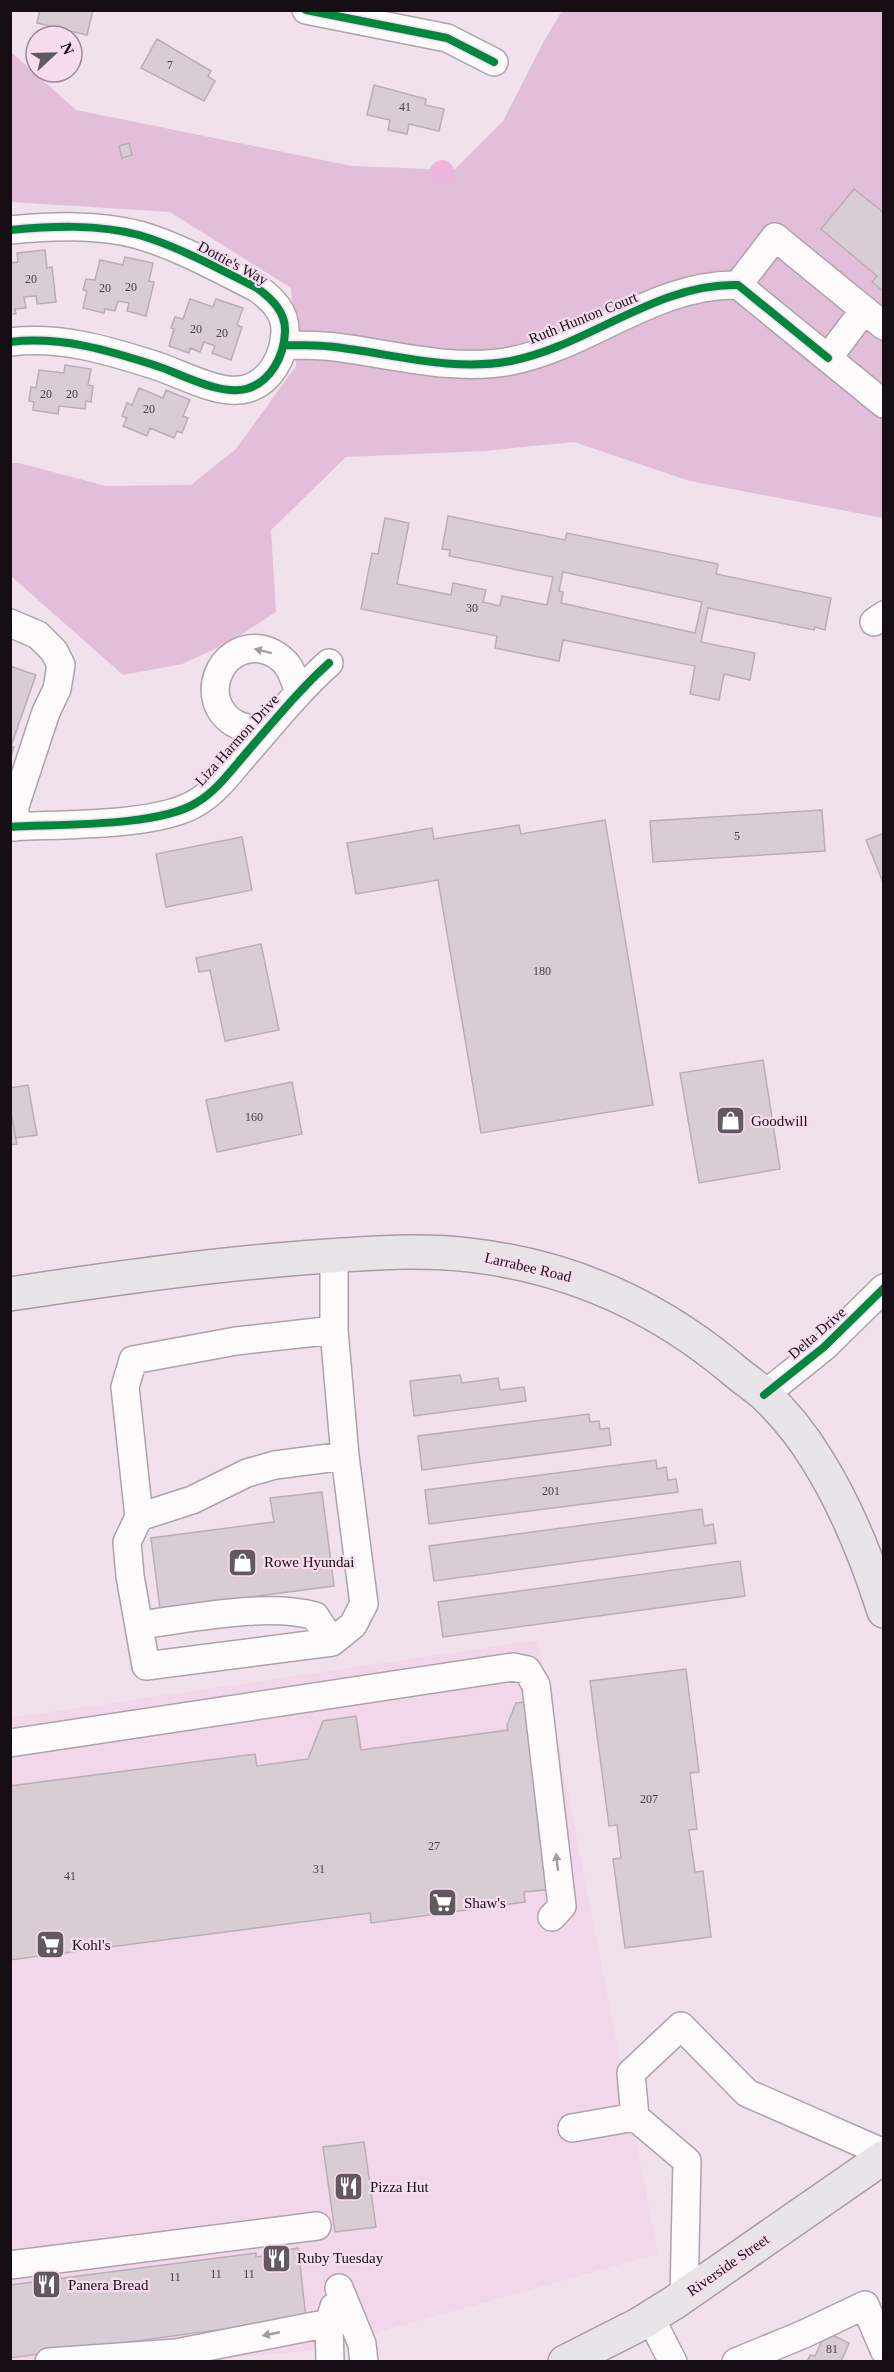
<svg xmlns="http://www.w3.org/2000/svg" width="894" height="2372" font-family="Georgia,serif">
  <style>
    .built { fill: #f1d7e9 }
    .green { fill: #e2bed8 }
    .water { fill: #edb6de }
    .building { fill: #d8ccd5; stroke: #baaeb6; stroke-width: 1.5; fill-rule: evenodd }
    .lines { fill: none; stroke-linecap: round; stroke-linejoin: round }
    .minor-casing { stroke: #aea2ab; stroke-width: 30 }
    .major-casing { stroke: #aa9ba6; stroke-width: 36 }
    .minor { stroke: #fdfafc; stroke-width: 27 }
    .major { stroke: #e9e4e8; stroke-width: 33 }
    .cycleway-casing { stroke: #f7dbef; stroke-width: 11 }
    .cycleway { stroke: #00873e; stroke-width: 8 }
    .oneway { fill: #a19ca0 }
    .labels { text-anchor: middle; stroke-width: 4.5; stroke-linejoin: round; paint-order: stroke }
    .number-label { font-size: 12px; fill: #494047 }
    .street-label { font-size: 15px; fill: #170e15; stroke: #f7dbef }
    .poi-label { font-size: 15px; fill: #170e15; stroke: #f7dbef; text-anchor: start }
  </style>
  <rect width="100%" height="100%" fill="#f1e1ec"/>
  <path class="built" d="M538,1640L658,2254L314,2350L186,2362L11,2361L10,1718Z"/>
  <path class="green" d="M562,11H883V518L690,481L574,442L484,451L346,457L271,530L276,612L230,642L182,664L123,675L11,576V463H19L106,486L191,485L236,449L296,366L291,288L170,212L11,202V52L76,110L352,166L454,170L503,121L544,41Z"/>
  <path class="water" d="M430 172a12 12 0 1 1 24 0a12 12 0 1 1-24 0Z"/>
  <path class="building" d="M40,10H93L87,35L37,23Z
    M157,39L211,71L208,76L215,81L204,101L141,68Z
    M374,85L426,99L425,105L444,109L439,131L409,124L407,134L388,130L390,120L367,115Z
    M129,143L132,155L122,158L119,146Z
    M854,189L884,213V292L872,282L877,276L821,229Z
    M45,250L47,268L52,267L56,302L37,304L36,296L24,297L26,308L15,309L16,314H10V263L18,262L17,253Z
    M125,257L153,263L149,281L154,282L146,316L127,311L129,303L118,301L115,311L105,309L104,313L83,308L87,291L83,290L86,279L95,280L100,260L123,265Z
    M190,299L213,307L216,299L243,308L237,325L242,327L231,360L212,353L215,346L204,342L200,352L190,348L189,353L169,346L174,329L171,328L175,317L183,319Z
    M65,365L91,369L88,385L93,386L91,402L86,401L85,409L59,406L58,414L33,410L34,402L29,401L31,387L36,388L39,370L64,373Z
    M139,388L163,398L166,390L190,400L183,416L188,418L182,433L177,431L174,438L150,428L147,436L123,426L127,418L122,416L127,403L132,405Z
    M448,516L565,540L567,533L718,564L716,574L831,598L825,630L815,627L814,630L708,608L701,642L755,653L750,680L724,674L719,700L690,694L695,666L563,640L559,661L495,648L497,636L361,609L372,553L378,554L385,518L409,523L397,584L451,595L453,583L486,590L483,602L500,606L502,596L547,605L553,577L449,556L450,550L442,549ZM563,572L702,602L695,633L561,603L563,592L559,591Z
    M10,666L36,675L11,746L14,747L10,759Z
    M822,810L825,851L653,862L650,821Z
    M605,820L653,1105L481,1133L438,880L356,894L347,843L432,828L434,839L519,825L521,834Z
    M884,833V885L866,840Z
    M242,837L252,890L166,907L156,854Z
    M261,944L279,1030L225,1041L210,970L199,972L196,958Z
    M763,1060L780,1169L699,1183L680,1073Z
    M292,1082L302,1134L217,1152L206,1100Z
    M28,1085L37,1135L16,1138L10,1108V1088Z
    M10,1108L17,1144L10,1145Z
    M460,1375L462,1383L498,1378L500,1390L524,1387L526,1401L414,1416L410,1381Z
    M589,1414L590,1422L599,1421L600,1429L609,1428L611,1445L422,1470L418,1436Z
    M656,1460L657,1469L666,1467L668,1480L676,1479L678,1492L429,1524L425,1490Z
    M322,1492L334,1586L160,1609L151,1538L274,1522L270,1498Z
    M702,1509L704,1526L713,1524L716,1543L434,1581L429,1546Z
    M740,1561L745,1596L443,1637L438,1602Z
    M686,1669L699,1772L690,1773L697,1829L689,1830L695,1872L703,1871L711,1937L625,1948L613,1859L621,1858L617,1825L609,1826L590,1681Z
    M528,1702L553,1889L524,1892L525,1902L371,1923L370,1913L10,1960V1786L255,1754L257,1766L308,1759L323,1721L356,1716L361,1750L508,1730L507,1725L516,1703Z
    M364,2142L376,2227L335,2232L323,2147Z
    M298,2248L306,2318L10,2358V2285L256,2253V2257L282,2254L281,2251Z
    M826,2332L849,2343L841,2362H807L810,2355L815,2356Z"/>
  <g class="lines">
    <defs>
      <path id="minor" d="M306,10L447,38L494,62
        M10,230C53,226 98,224 139,235C180,247 219,269 257,288C272,299 286,312 285,332C284,356 271,382 246,389C219,396 180,373 154,365C107,350 61,336 10,342
        M738,285L775,237L884,326
        M285,345C301,345 318,345 335,347C393,354 452,372 511,361C590,345 656,283 738,285L884,404
        M828,358L864,310
        M874,622L884,615
        M10,623L38,635L54,651L61,665L57,689L46,712L15,806V827
        M265,731C255,729 243,729 234,723C197,700 219,643 261,649C272,651 282,658 288,666C293,674 296,684 299,692
        M10,827C58,824 157,827 196,803C217,791 232,769 248,751C274,721 299,690 329,663
        M334,1330V1256
        M764,1395L824,1347L884,1288
        M139,1517L125,1387L133,1360L236,1341L334,1330L345,1456L364,1604L353,1625L332,1642L146,1666L130,1576L127,1542L139,1517L192,1500L247,1473L275,1465L345,1456
        M139,1625C189,1619 268,1602 315,1616L332,1642
        M10,1743L513,1667L527,1670L536,1685L562,1906L552,1917
        M635,2117L631,2073L681,2026L747,2093L884,2153
        M572,2128L635,2117L687,2161L684,2296
        M10,2265L317,2226
        M339,2288L362,2344L364,2362
        M650,2317L673,2362
        M49,2362L176,2353L329,2323
        M330,2362L329,2323L334,2307
        M736,2362L804,2334L865,2305L884,2350"/>
      <path id="major" d="M10,1294C116,1278 222,1263 328,1256C374,1253 423,1249 469,1255C568,1266 654,1304 730,1367C740,1376 752,1384 763,1393C782,1411 802,1435 816,1458C846,1505 867,1558 884,1611
        M565,2362L638,2325L675,2302L884,2157"/>
    </defs>
    <use href="#minor" class="minor-casing"/>
    <use href="#major" class="major-casing"/>
    <use href="#minor" class="minor"/>
    <use href="#major" class="major"/>
    <defs>
      <path id="cycleway" d="M306,10L447,38L494,62
        M10,230C53,226 98,224 139,235C180,247 219,269 257,288C272,299 286,312 285,332C284,356 271,382 246,389C219,396 180,373 154,365C107,350 61,336 10,342
        M285,345C301,345 318,345 335,347C393,354 452,372 511,361C590,345 656,283 738,285L828,358
        M10,827C58,824 157,827 196,803C217,791 232,769 248,751C274,721 299,690 329,663
        M764,1395L824,1347L884,1288"/>
    </defs>
    <use href="#cycleway" class="cycleway-casing"/>
    <use href="#cycleway" class="cycleway"/>
  </g>
  <defs><path id="oneway-solid" d="M-6-.8H1V-3.2L6.5 0L1 3.2V.8H-6Z" transform="scale(1.5)"/></defs>
  <g class="oneway">
    <use href="#oneway-solid" transform="translate(263 651) rotate(-166)"/>
    <use href="#oneway-solid" transform="translate(557 1862) rotate(-97)"/>
    <use href="#oneway-solid" transform="translate(271 2334) rotate(169)"/>
  </g>
  <defs>
    <symbol id="shop-square" viewBox="-11 -11 22 22"><rect x="-9" y="-9" width="18" height="18" rx="4" fill="#635860" stroke="#f7dbef"/><path d="M-5-2.5h2.3a2.7 3.5 0 0 1 5.4 0H5L5.5 6h-11ZM-1.5-2.5h3a1.5 2.3 0 0 0-3 0Z" fill="#fff"/></symbol>
    <symbol id="supermarket-square" viewBox="-11 -11 22 22"><rect x="-9" y="-9" width="18" height="18" rx="4" fill="#635860" stroke="#f7dbef"/><path d="M-6-5.5h2.5l.6 2H6L4.5 2H-2.5L-4.4-4H-6ZM-1.5 3.2a1.3 1.3 0 1 0 .1 0ZM3 3.2a1.3 1.3 0 1 0 .1 0Z" fill="#fff"/></symbol>
    <symbol id="restaurant-square" viewBox="-11 -11 22 22"><rect x="-9" y="-9" width="18" height="18" rx="4" fill="#635860" stroke="#f7dbef"/><path d="M-5-6h1v4h1v-4h1v4h1v-4h1v5L-1.5 .5V6h-2V.5L-5-1ZM5-6V6H3V1.5H1.5Q1.5-4 5-6Z" fill="#fff"/></symbol>
  </defs>
  <g fill-rule="evenodd">
    <use href="#shop-square" x="714" y="1104" width="33" height="33"/>
    <use href="#shop-square" x="226" y="1546" width="33" height="33"/>
    <use href="#supermarket-square" x="426" y="1886" width="33" height="33"/>
    <use href="#supermarket-square" x="34" y="1928" width="33" height="33"/>
    <use href="#restaurant-square" x="332" y="2170" width="33" height="33"/>
    <use href="#restaurant-square" x="260" y="2242" width="33" height="33"/>
    <use href="#restaurant-square" x="30" y="2268" width="33" height="33"/>
  </g>
  <g class="labels">
    <g class="number-label">
      <text x="170" y="69">7</text>
      <text x="405" y="111">41</text>
      <text x="31" y="283">20</text>
      <text x="131" y="291">20</text>
      <text x="105" y="292">20</text>
      <text x="196" y="333">20</text>
      <text x="222" y="337">20</text>
      <text x="46" y="398">20</text>
      <text x="72" y="398">20</text>
      <text x="149" y="413">20</text>
      <text x="472" y="612">30</text>
      <text x="737" y="840">5</text>
      <text x="542" y="975">180</text>
      <text x="254" y="1121">160</text>
      <text x="551" y="1495">201</text>
      <text x="649" y="1803">207</text>
      <text x="434" y="1850">27</text>
      <text x="319" y="1873">31</text>
      <text x="70" y="1880">41</text>
      <text x="216" y="2278">11</text>
      <text x="249" y="2278">11</text>
      <text x="175" y="2281">11</text>
      <text x="832" y="2353">81</text>
    </g>
    <g class="street-label">
      <text transform="translate(233 263) rotate(28)" y="5">Dottie's Way</text>
      <text transform="translate(583 318) rotate(-22)" y="5">Ruth Hunton Court</text>
      <text transform="translate(237 740) rotate(-48)" y="5">Liza Harmon Drive</text>
      <text transform="translate(528 1267) rotate(13)" y="5">Larrabee Road</text>
      <text transform="translate(817 1333) rotate(-41)" y="5">Delta Drive</text>
      <text transform="translate(728 2265) rotate(-35)" y="5">Riverside Street</text>
    </g>
    <g class="poi-label">
      <text x="751" y="1126">Goodwill</text>
      <text x="264" y="1567">Rowe Hyundai</text>
      <text x="464" y="1908">Shaw's</text>
      <text x="72" y="1950">Kohl's</text>
      <text x="370" y="2192">Pizza Hut</text>
      <text x="297" y="2263">Ruby Tuesday</text>
      <text x="68" y="2290">Panera Bread</text>
    </g>
  </g>
  <rect width="894" height="2372" fill="none" stroke="#170e15" stroke-width="24"/>
  <g transform="translate(54 54) rotate(68)"><circle r="28" fill="#f7dbef" stroke="#9d8998" stroke-width="1.5"/>
  <path d="M0-4.5L10 22L0 15L-10 22Z" fill="#635860"/>
  <text y="-9" font-size="16" font-weight="bold" text-anchor="middle" fill="#170e15">N</text>
  </g>
</svg>
